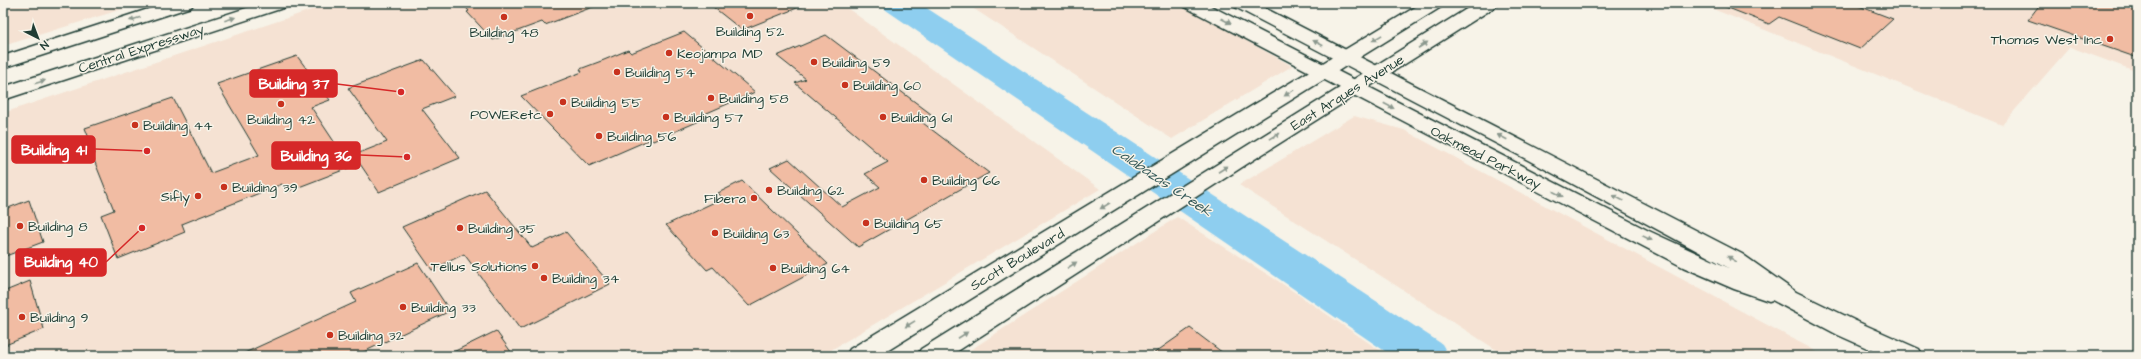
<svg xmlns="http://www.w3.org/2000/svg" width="2141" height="359" font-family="'Architects Daughter',sans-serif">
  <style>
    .built { fill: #f5e2d3 }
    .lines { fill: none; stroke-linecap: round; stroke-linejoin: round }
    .river { fill: #8eceef; fill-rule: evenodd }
    .building { fill: #f1bca3; stroke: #1f3d34 }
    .secondary-casing { stroke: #1f3d34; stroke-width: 3 }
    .primary-casing { stroke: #1f3d34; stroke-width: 3 }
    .trunk-casing { stroke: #1f3d34; stroke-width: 3 }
    .secondary { fill: #f7f3e8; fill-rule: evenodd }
    .primary { fill: #f7f3e8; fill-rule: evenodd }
    .trunk { fill: #f7f3e8; fill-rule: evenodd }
    .oneway { fill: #8b988e }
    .poi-dot { fill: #c8321e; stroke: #f7f3e8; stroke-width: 1.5 }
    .labels { text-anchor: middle; stroke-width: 3; stroke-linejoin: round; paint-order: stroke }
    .poi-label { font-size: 14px; fill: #1f3d34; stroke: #f7f3e8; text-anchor: start }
    .street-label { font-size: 14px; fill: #1f3d34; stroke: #f7f3e8 }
    .water-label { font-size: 15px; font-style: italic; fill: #355a59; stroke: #f7f3e8 }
    .leader { fill: none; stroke: #d62828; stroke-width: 1.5 }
    .callout-dot { fill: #d62828; stroke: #f7f3e8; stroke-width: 1.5 }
    .callout { fill: #d62828; stroke: #d62828; stroke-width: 1.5 }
    .callout-label { font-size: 15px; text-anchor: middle; font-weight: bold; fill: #fff }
  </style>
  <rect width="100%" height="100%" fill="#f7f3e8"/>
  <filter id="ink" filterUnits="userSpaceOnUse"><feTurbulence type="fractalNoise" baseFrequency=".025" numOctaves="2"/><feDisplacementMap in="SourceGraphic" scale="8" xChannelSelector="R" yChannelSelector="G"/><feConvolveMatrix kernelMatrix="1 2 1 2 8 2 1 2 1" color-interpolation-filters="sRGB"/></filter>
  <g filter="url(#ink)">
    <path class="built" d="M3,3H142L3,46Z
      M332,3H840L1100,189L821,356H3V113Z
      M965,3H1178L1292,66L1172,139Z
      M1698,3H2138V72L2070,47L2002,125Z
      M1354,116L1404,130L1825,356H1506L1239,185Z
      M1177,217L1281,283L1388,356H961Z"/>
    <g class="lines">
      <path class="river" d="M881,3H919L1442,344L1449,356H1392L886,10Z"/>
    </g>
    <path class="building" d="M462,3H597L598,5L545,25L542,22L493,40L467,12L469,11Z
      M708,3H807V4L742,30Z
      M1851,3L1893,19L1860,49L1779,17L1769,24L1718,4Z
      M2041,3H2138V58L2028,20Z
      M684,32L755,92L700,116L704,119L653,141L651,139L589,166L521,96L582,72L580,69L604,60L628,50L631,53Z
      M826,35L931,114L919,120L989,173L858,247L770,168L789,159L842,207L880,187L865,174L888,162L795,83L806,79L777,56Z
      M297,56L330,100L311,107L351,167L286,192L282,184L182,224L185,232L118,259L101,215L114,210L92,155L95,154L85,128L173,98L211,173L259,155L217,84Z
      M424,60L455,96L422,109L460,158L379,192L354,155L387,142L348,88Z
      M742,181L828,264L749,306L713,267L707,270L666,225L723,198L718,193Z
      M485,190L532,248L566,232L610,284L520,329L464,254L432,270L402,227Z
      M29,200L43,242L3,257V210Z
      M418,263L450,311L355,356H238L356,302L351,293Z
      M30,281L44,329L3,346V292Z
      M1190,328L1227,356H1150Z
      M496,331L514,356H445Z"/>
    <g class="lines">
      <defs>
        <path id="secondary" d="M1182,3H1205L1649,231L1729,268L1528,160L1235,7L1232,3H1255L1742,254L1796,292L1856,321L1919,349L1923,356H1885L1838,335L1772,300L1769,301L1734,289L1683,267L1185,7Z"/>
        <path id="primary" d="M1422,3H1444L1441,7L879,356H846L850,349Z
          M1476,3H1498L1495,7L1250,162L950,356H917L921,349Z"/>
        <path id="trunk" d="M167,3H194L191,7L3,68V56Z
          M262,3H289L286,7L3,100V87Z"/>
      </defs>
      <use href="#secondary" class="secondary-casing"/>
      <use href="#primary" class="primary-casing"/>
      <use href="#trunk" class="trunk-casing"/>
      <use href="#secondary" class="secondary"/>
      <use href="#primary" class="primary"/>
      <use href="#trunk" class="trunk"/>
    </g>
    <defs><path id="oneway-solid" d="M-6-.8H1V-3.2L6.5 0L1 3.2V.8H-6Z"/></defs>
    <g class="oneway">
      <use href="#oneway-solid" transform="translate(135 19) rotate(162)"/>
      <use href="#oneway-solid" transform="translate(230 19) rotate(-18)"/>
      <use href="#oneway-solid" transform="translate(1226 21) rotate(28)"/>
      <use href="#oneway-solid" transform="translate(1377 38) rotate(149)"/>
      <use href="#oneway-solid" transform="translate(1318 43) rotate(-153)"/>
      <use href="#oneway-solid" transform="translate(1423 45) rotate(-33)"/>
      <use href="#oneway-solid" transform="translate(40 82) rotate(-18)"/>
      <use href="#oneway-solid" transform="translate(1289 93) rotate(148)"/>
      <use href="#oneway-solid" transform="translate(1389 106) rotate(28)"/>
      <use href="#oneway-solid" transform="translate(1275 136) rotate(-31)"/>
      <use href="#oneway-solid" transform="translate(1502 137) rotate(-153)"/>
      <use href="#oneway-solid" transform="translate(1223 169) rotate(-33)"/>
      <use href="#oneway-solid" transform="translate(1558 194) rotate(27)"/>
      <use href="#oneway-solid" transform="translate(1618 198) rotate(-152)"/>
      <use href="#oneway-solid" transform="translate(1105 206) rotate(149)"/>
      <use href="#oneway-solid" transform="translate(1647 238) rotate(26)"/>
      <use href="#oneway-solid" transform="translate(1732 259) rotate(-149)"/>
      <use href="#oneway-solid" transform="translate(1072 265) rotate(-33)"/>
      <use href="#oneway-solid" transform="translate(910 324) rotate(148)"/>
      <use href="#oneway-solid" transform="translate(963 335) rotate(-33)"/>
    </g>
  </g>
  <g class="poi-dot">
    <circle cx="750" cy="16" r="4"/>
    <circle cx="504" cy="17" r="4"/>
    <circle cx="2110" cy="39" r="4"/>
    <circle cx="669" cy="53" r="4"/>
    <circle cx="814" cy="62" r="4"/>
    <circle cx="617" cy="72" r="4"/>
    <circle cx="845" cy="85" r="4"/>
    <circle cx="711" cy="98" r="4"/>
    <circle cx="563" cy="102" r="4"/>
    <circle cx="281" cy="104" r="4"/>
    <circle cx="550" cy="114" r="4"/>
    <circle cx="666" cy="117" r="4"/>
    <circle cx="883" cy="117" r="4"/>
    <circle cx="135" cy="125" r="4"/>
    <circle cx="599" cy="136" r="4"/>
    <circle cx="924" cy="180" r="4"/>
    <circle cx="224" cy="187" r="4"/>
    <circle cx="769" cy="190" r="4"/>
    <circle cx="198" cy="196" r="4"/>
    <circle cx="754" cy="198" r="4"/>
    <circle cx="866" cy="223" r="4"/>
    <circle cx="20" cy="226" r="4"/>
    <circle cx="460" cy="228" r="4"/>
    <circle cx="715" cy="233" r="4"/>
    <circle cx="535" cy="266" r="4"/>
    <circle cx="773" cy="268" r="4"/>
    <circle cx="544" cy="278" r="4"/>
    <circle cx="403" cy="307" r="4"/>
    <circle cx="22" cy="317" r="4"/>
    <circle cx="330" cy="335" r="4"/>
  </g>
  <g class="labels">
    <g class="poi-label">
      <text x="750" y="36" text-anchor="middle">Building 52</text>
      <text x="504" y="37" text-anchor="middle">Building 48</text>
      <text x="2102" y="44" text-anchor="end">Thomas West Inc</text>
      <text x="677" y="58">Keojampa MD</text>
      <text x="822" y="67">Building 59</text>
      <text x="625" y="77">Building 54</text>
      <text x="853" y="90">Building 60</text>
      <text x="719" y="103">Building 58</text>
      <text x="571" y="107">Building 55</text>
      <text x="542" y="119" text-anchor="end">POWERetc</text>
      <text x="674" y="122">Building 57</text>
      <text x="891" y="122">Building 61</text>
      <text x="281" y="124" text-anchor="middle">Building 42</text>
      <text x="143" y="130">Building 44</text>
      <text x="607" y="141">Building 56</text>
      <text x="932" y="185">Building 66</text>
      <text x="232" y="192">Building 39</text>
      <text x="777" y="195">Building 62</text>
      <text x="190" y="201" text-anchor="end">Sifly</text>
      <text x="746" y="203" text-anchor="end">Fibera</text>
      <text x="874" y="228">Building 65</text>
      <text x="28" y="231">Building 8</text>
      <text x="468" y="233">Building 35</text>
      <text x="723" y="238">Building 63</text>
      <text x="527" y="271" text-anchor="end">Tellus Solutions</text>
      <text x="781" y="273">Building 64</text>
      <text x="552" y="283">Building 34</text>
      <text x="411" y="312">Building 33</text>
      <text x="30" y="322">Building 9</text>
      <text x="338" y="340">Building 32</text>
    </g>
    <g class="street-label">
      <text transform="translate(141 48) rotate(-18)" y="5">Central Expressway</text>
      <text transform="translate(1347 92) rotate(-32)" y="5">East Arques Avenue</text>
      <text transform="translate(1486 157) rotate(27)" y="5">Oakmead Parkway</text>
      <text transform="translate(1017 259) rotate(-31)" y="5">Scott Boulevard</text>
    </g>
    <g class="water-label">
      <text transform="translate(1162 180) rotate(34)" y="5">Calabazas Creek</text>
    </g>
  </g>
  <path class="leader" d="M401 92L337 84M147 151L95 149M407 157L360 155M142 228L106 262"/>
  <g class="callout-dot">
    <circle cx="401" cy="92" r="4"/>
    <circle cx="147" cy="151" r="4"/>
    <circle cx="407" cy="157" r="4"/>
    <circle cx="142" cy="228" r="4"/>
  </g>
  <g class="callout">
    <rect x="250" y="70" width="87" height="27" rx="4"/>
    <rect x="12" y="136" width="83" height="27" rx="4"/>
    <rect x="272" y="142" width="88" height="27" rx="4"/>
    <rect x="16" y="249" width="90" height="27" rx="4"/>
  </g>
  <g class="callout-label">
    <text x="294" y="89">Building 37</text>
    <text x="54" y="155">Building 41</text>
    <text x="316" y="161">Building 36</text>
    <text x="61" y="267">Building 40</text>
  </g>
  <rect width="2141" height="359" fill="none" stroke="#f7f3e8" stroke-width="16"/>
  <rect x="8" y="8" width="2125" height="343" fill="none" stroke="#1f3d34" stroke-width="1.5" filter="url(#ink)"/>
  <g transform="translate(38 38) rotate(138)" stroke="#f7f3e8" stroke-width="3" paint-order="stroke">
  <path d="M0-3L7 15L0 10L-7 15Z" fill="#1f3d34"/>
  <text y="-6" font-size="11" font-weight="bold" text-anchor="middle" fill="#1f3d34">N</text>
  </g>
</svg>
